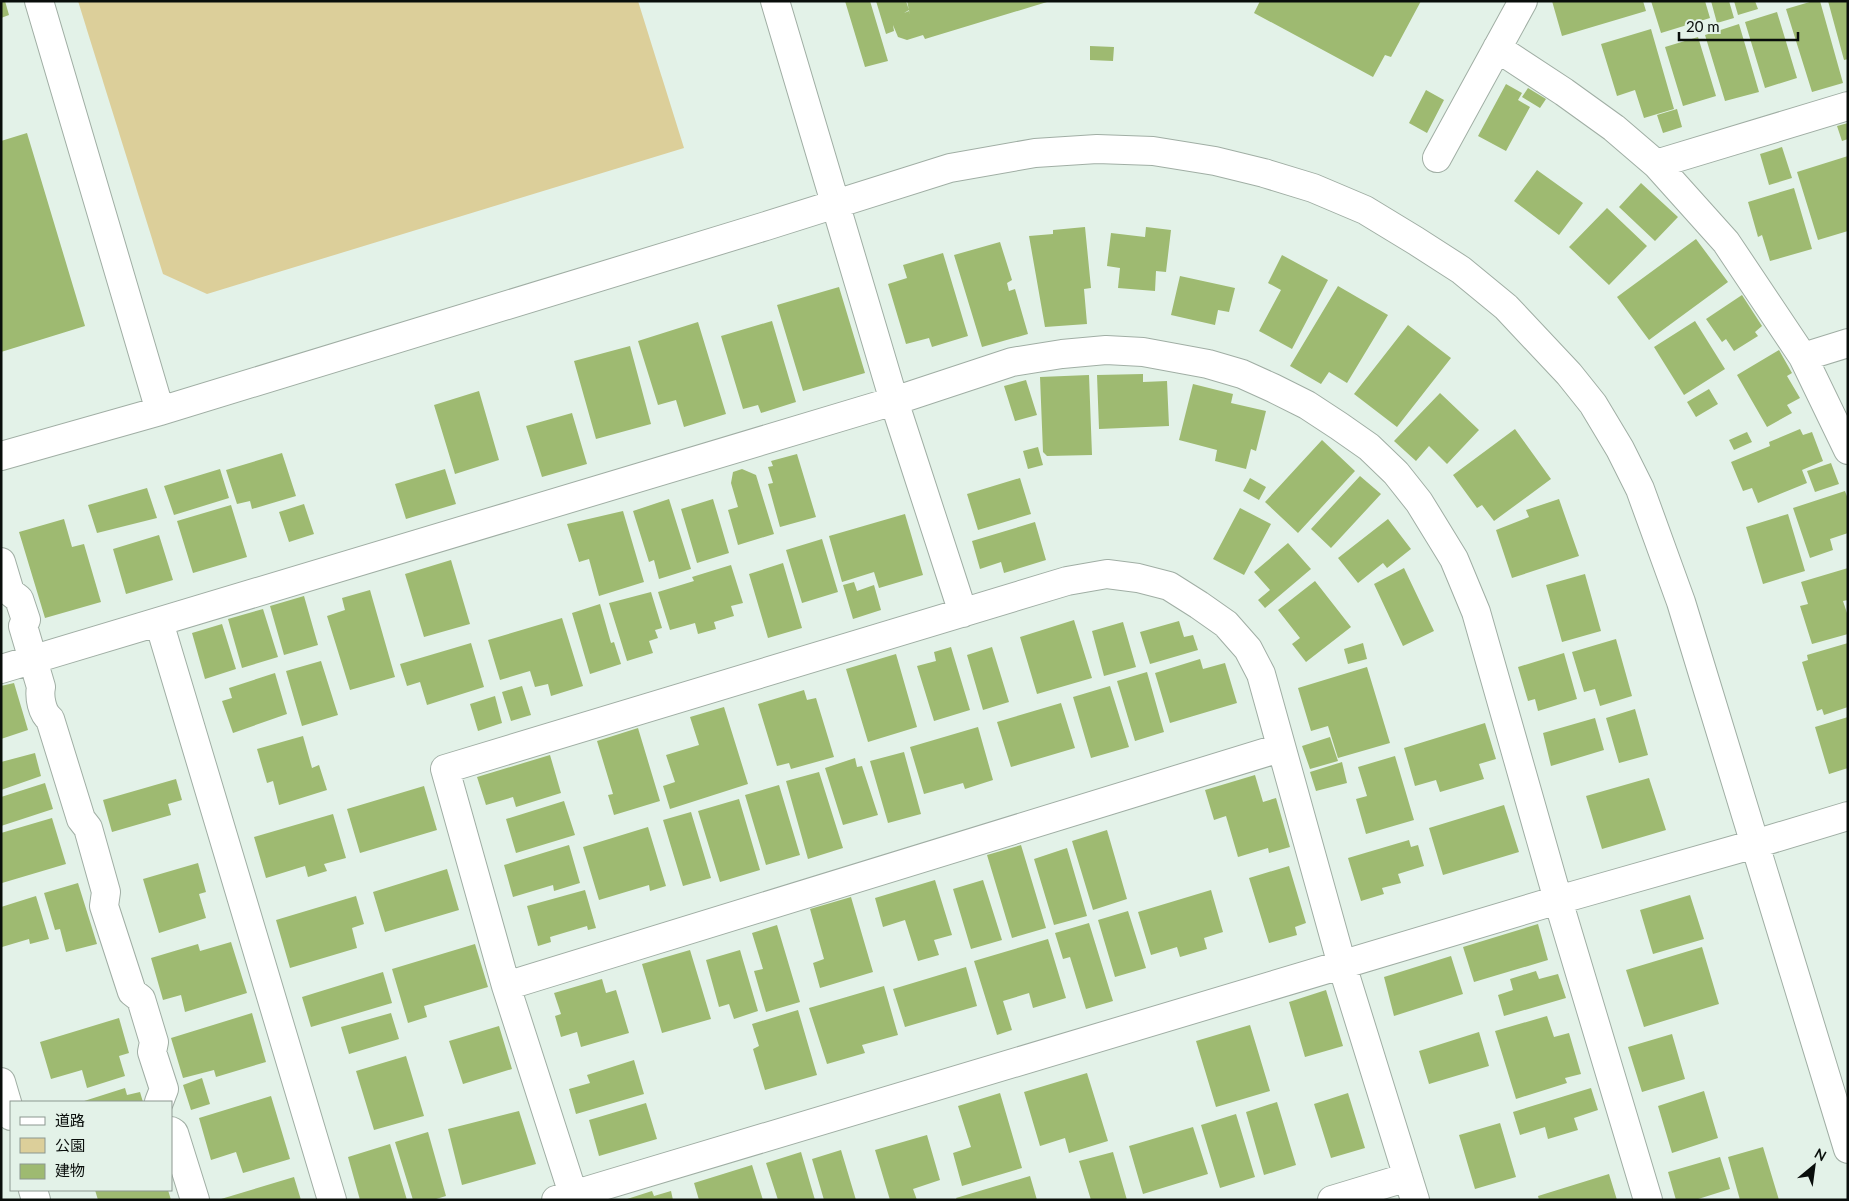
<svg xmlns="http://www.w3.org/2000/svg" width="1849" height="1201" font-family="Lato,'Noto Sans JP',sans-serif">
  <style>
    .green { fill: #dccf9a }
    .building { fill: #9eba71 }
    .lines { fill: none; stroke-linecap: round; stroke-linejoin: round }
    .minor-casing { stroke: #a0aea4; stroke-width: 30 }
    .minor { stroke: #fff; stroke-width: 28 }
  </style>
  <rect width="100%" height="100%" fill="#e3f2e8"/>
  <path class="green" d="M78,1H638L684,148L207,294L163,274Z"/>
  <path class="building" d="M1,1H5L9,15L1,18Z
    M845,1H870L888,61L865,67Z
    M876,1H906L909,10L904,13L909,11L910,15L907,1L1047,2L925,39L923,35L907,40L898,37L893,25L894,31L886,34Z
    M1260,1H1421L1391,57L1385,55L1373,77L1254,13Z
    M1552,1H1643L1646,11L1562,36Z
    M1651,1H1705L1710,18L1661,33Z
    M1711,1H1729L1734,18L1717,23Z
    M1734,1H1755L1758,9L1738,15Z
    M1813,1H1820L1843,83L1812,92L1786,9Z
    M1828,1H1848V59L1844,60Z
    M1777,12L1797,78L1765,88L1745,22Z
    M1739,24L1759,92L1725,101L1705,35Z
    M1651,29L1674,109L1644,118L1635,90L1617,96L1601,44Z
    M1698,37L1716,96L1683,106L1665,47Z
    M1090,46L1114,47L1113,61L1090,60Z
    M1506,84L1522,93L1518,100L1530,107L1506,151L1478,136Z
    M1528,88L1546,99L1540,108L1522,97Z
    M1426,90L1444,100L1427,133L1409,123Z
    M1677,109L1682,127L1663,133L1657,115Z
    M1848,123V139L1842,141L1837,126Z
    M27,133L85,326L1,352V141Z
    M1782,147L1792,178L1769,185L1760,154Z
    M1848,156V231L1818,240L1797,172Z
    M1537,170L1583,203L1559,235L1514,201Z
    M1641,183L1678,217L1655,241L1619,207Z
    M1794,188L1812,249L1770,261L1762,235L1758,237L1748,202Z
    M1607,208L1647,246L1609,285L1569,247Z
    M1085,227L1091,288L1084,289L1087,324L1045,327L1029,236L1053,234V230Z
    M1146,227L1171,230L1166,272L1156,271L1155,291L1118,288L1120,268L1107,266L1111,233L1145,237Z
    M1696,239L1728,282L1649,340L1617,297Z
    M1000,242L1012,280L1007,283L1009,291L1015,289L1028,334L982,347L954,255Z
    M943,253L968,336L932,347L929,338L906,344L888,284L907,278L903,265Z
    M1282,255L1328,280L1292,349L1259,331L1281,290L1268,283Z
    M1180,276L1235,288L1229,312L1218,310L1215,325L1171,315Z
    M1338,286L1388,315L1347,383L1329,372L1321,384L1290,366Z
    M839,287L865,373L803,391L777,305Z
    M1742,295L1762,326L1755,332L1758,336L1734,351L1726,339L1722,342L1706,319Z
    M772,321L796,402L761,413L758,405L743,409L721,336Z
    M1695,321L1725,369L1684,395L1654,347Z
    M698,322L726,414L684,427L676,400L658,405L638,341Z
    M1408,325L1451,358L1397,427L1354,394Z
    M630,346L651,424L596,439L574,361Z
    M1779,350L1792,373L1787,376L1800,398L1787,405L1792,413L1767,427L1737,375Z
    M1143,374V382L1167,381L1169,426L1099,429L1097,375Z
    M1089,375L1092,455L1047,456L1043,452L1040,377Z
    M1026,380L1037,415L1015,421L1004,386Z
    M1193,384L1233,394L1231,403L1266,411L1256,451L1251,449L1246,469L1215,461L1217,450L1179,440Z
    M1709,389L1718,404L1696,417L1687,402Z
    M479,391L499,460L455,474L434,405Z
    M1440,393L1479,430L1447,464L1429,446L1416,461L1394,441Z
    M572,413L587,464L542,477L526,426Z
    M1515,429L1551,479L1494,521L1482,505L1477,508L1453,475Z
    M1800,429L1803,435L1812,432L1823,461L1802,470L1807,483L1758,503L1752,488L1743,491L1731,462L1770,446L1769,442Z
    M1747,432L1752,442L1734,450L1729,440Z
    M1322,440L1355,471L1298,533L1265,502Z
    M1038,447L1043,465L1028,469L1023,451Z
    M282,453L296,496L252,509L250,501L237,504L226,470Z
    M797,454L816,517L780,527L768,484L773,483L768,467L773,466L771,461Z
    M1831,463L1839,484L1815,492L1807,471Z
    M220,469L229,498L174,515L164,486Z
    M445,469L456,504L406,519L395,484Z
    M742,469L756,475L774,534L738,545L728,510L738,507L731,483L733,472Z
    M1360,476L1381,494L1331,548L1311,529Z
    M1020,478L1031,514L978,530L967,494Z
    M1250,478L1266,487L1259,500L1243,491Z
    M147,488L157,518L97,533L88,505Z
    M1845,491L1848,499V533L1830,539L1833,550L1810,558L1793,508Z
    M669,499L691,569L659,579L654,560L649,562L633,511Z
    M713,499L729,553L697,563L681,509Z
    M1559,499L1579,556L1512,578L1496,530L1529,517L1526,510Z
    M304,504L314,534L289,542L279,512Z
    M231,505L247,557L193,573L177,521Z
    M1240,508L1271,524L1244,575L1213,559Z
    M623,511L644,582L599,596L589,559L579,562L567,524Z
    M905,514L923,575L879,588L874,572L842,582L829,536Z
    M1788,514L1805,571L1763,584L1746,527Z
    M64,519L72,547L84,544L101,602L45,618L19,532Z
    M1388,519L1411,549L1387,568L1383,563L1358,583L1338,558Z
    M1035,522L1046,560L1004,573L1001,562L980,569L972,541Z
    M159,535L173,580L126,594L113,549Z
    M822,539L838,592L802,603L786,550Z
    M1288,543L1311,569L1265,608L1258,600L1270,590L1254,572Z
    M451,560L470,624L424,637L405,574Z
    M783,563L802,628L768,638L749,574Z
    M731,565L743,603L731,606L734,616L714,622L716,629L698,634L695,623L670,630L658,592L694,581L692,577Z
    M1404,568L1434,631L1403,646L1374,584Z
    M1848,568V600L1843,601L1848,616V634L1812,644L1800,606L1808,604L1801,582Z
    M1585,574L1601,631L1562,642L1546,585Z
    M1315,581L1351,627L1306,662L1292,644L1300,638L1278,610Z
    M854,582L857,591L874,585L881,610L853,619L843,585Z
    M370,590L395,677L350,690L327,616L345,610L342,598Z
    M651,592L662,628L655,630L658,638L649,641L653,653L627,661L609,603Z
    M304,596L318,645L284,655L270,606Z
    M600,604L611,643L614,642L621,664L590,674L572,613Z
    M263,609L278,657L242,668L228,619Z
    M562,618L583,686L551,696L548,684L535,687L530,671L500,680L488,640Z
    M1074,620L1092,678L1037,694L1020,637Z
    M1179,621L1184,637L1193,635L1198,650L1150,664L1140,632Z
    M1123,622L1136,667L1104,676L1092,631Z
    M222,624L236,669L205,679L192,633Z
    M1616,639L1632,696L1600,706L1595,689L1584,692L1572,652Z
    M471,643L484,687L427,705L420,682L407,686L400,664Z
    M1363,643L1367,659L1348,664L1344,649Z
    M1848,643V707L1824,715L1822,709L1817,711L1802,662L1808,660L1807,655Z
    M951,647L970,710L934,721L917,666L936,661L934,652Z
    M992,647L1009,702L983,710L967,655Z
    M1564,653L1577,699L1538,711L1535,699L1528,701L1518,667Z
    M896,654L917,727L868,742L846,669Z
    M1200,659L1203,669L1225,663L1237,703L1170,723L1155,673Z
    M321,661L338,715L302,726L286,671Z
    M1367,667L1390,743L1338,758L1328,726L1311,731L1298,688Z
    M1147,672L1164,732L1135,741L1117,681Z
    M275,673L287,714L233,733L222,701L232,698L229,688Z
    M14,683L28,730L1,739V686Z
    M522,686L531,715L511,721L502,692Z
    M1110,686L1129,747L1091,758L1073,697Z
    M804,690L807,700L816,698L834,757L791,769L789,763L777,766L758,704Z
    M495,696L502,723L478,731L470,704Z
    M1061,703L1075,748L1011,767L997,722Z
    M724,707L748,784L670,809L663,786L675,782L666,755L699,745L690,717Z
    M1635,709L1648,755L1619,763L1606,718Z
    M1848,717V768L1829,774L1815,727Z
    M1595,718L1604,750L1551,766L1543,733Z
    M1485,723L1496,759L1479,764L1484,779L1440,792L1436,780L1415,786L1404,748Z
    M978,727L993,780L965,789L963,783L924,794L910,747Z
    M638,728L660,801L614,815L608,795L613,794L597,741Z
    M303,736L312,768L319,765L327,790L279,805L273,781L267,783L257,749Z
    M1330,737L1338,761L1310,769L1302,746Z
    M904,752L921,814L888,823L870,761Z
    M35,753L41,776L1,790V762Z
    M550,755L561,793L516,807L513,797L486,805L477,777Z
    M1395,756L1414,820L1366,834L1356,799L1367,796L1358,767Z
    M855,758L857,767L862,766L878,815L843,825L825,768Z
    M1342,762L1347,783L1316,791L1310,772Z
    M819,772L843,848L808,859L786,781Z
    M1255,775L1263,802L1276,798L1290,847L1269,853L1268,848L1238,857L1226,816L1214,820L1205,790Z
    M1649,778L1666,830L1602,849L1586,796Z
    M176,779L182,800L168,804L171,815L112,832L103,800Z
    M45,783L53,809L1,826V797Z
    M779,785L800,855L766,865L745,795Z
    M424,786L437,830L360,853L347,809Z
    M739,799L760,870L720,882L698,811Z
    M564,801L575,835L516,853L506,819Z
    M1504,805L1519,852L1443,875L1429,828Z
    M691,812L711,878L683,886L663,820Z
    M333,814L346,858L324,864L327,871L308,877L305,866L266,878L254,837Z
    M52,818L66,864L2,883L1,833Z
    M648,827L666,886L650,891L649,885L599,900L583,847Z
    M1107,830L1127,899L1093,910L1072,841Z
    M1409,840L1411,847L1418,845L1424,866L1398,874L1401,883L1382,888L1384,894L1361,901L1348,858Z
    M569,845L580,883L554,891L553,885L513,897L504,865Z
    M1021,845L1046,928L1012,938L987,855Z
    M1067,848L1087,916L1054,925L1034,859Z
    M198,863L206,892L199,894L206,918L159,933L143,879Z
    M1289,866L1306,923L1295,927L1297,935L1269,943L1249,878Z
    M447,869L459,910L385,932L373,892Z
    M935,880L952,935L934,940L939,955L918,961L905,920L883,927L875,898Z
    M983,880L1002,940L971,949L953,889Z
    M78,883L97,944L66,952L60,929L55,930L44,893Z
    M585,890L596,928L588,930L587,926L550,937L551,942L538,946L527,906Z
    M1211,890L1223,932L1204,938L1207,949L1180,957L1177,947L1151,955L1138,912Z
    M1690,895L1704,939L1653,954L1640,910Z
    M36,896L49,939L30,944L29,939L2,947L1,907Z
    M356,896L364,924L352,928L357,948L290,968L276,920Z
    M851,897L873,972L820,988L813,963L824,959L810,909Z
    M1128,911L1146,968L1115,977L1098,920Z
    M1089,923L1113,1001L1086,1009L1070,957L1063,959L1055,933Z
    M1538,924L1548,960L1474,982L1463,947Z
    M777,925L800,1002L766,1012L754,971L763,969L752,933Z
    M1048,939L1066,998L1033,1008L1029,993L1003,1001L1012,1030L997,1035L974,961Z
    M231,942L247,993L185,1012L181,995L163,1000L151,958L198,944L200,951Z
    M475,944L488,987L424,1006L427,1017L408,1023L392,969Z
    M1702,947L1719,1004L1644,1027L1626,970Z
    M690,950L711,1019L662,1033L642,964Z
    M740,950L758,1011L734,1019L729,1004L719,1007L706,960Z
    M1451,956L1463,994L1394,1016L1384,977Z
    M966,967L977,1006L905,1027L893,989Z
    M1536,971L1539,979L1558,974L1566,998L1504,1016L1498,995L1513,990L1510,979Z
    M383,972L392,1003L311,1027L302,997Z
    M602,979L606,993L616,990L629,1033L581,1047L577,1032L561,1037L555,1016L561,1014L554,993Z
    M884,986L898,1035L862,1045L865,1053L827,1064L809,1008Z
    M1326,990L1343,1046L1305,1057L1289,1002Z
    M798,1010L817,1075L765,1090L753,1049L759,1046L752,1024Z
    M252,1013L266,1062L216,1077L214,1070L183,1078L171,1038Z
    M391,1013L399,1039L349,1054L341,1027Z
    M1547,1016L1554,1037L1569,1033L1581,1074L1565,1078L1567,1083L1516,1099L1495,1031Z
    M119,1018L129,1053L119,1056L125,1076L87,1088L82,1070L51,1079L40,1042Z
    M1250,1025L1270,1091L1216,1107L1196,1041Z
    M499,1026L512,1069L463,1084L449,1041Z
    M1479,1032L1489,1066L1429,1084L1419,1051Z
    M1672,1034L1685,1079L1642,1092L1628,1047Z
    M406,1056L424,1116L374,1130L356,1071Z
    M634,1060L644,1094L576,1114L569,1089L590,1083L587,1075Z
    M1087,1073L1108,1141L1069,1153L1065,1138L1040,1146L1024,1092Z
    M202,1078L210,1104L191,1110L183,1085Z
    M125,1088L127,1095L140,1092L143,1102H81Z
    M1591,1088L1598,1110L1574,1118L1578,1130L1548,1139L1545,1127L1520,1135L1513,1112Z
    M1704,1091L1718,1138L1672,1153L1658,1106Z
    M1000,1093L1022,1168L962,1186L953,1153L971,1147L958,1106Z
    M1348,1093L1365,1148L1331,1158L1314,1104Z
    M271,1096L290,1159L243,1173L236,1152L211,1160L199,1118Z
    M1277,1102L1296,1165L1264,1175L1246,1112Z
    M646,1103L657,1139L599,1156L589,1120Z
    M519,1111L536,1164L462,1185L448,1129Z
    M1236,1114L1255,1177L1220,1188L1201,1125Z
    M1500,1123L1516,1177L1475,1189L1459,1135Z
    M1193,1127L1208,1174L1143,1194L1129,1146Z
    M428,1132L446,1196L433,1200H413L395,1142Z
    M927,1135L940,1180L913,1189L917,1200H890L875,1150Z
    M390,1144L407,1200H360L348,1157Z
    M1763,1147L1779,1200H1740L1728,1157Z
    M841,1150L856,1200H824L812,1159Z
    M801,1152L815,1200H778L766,1163Z
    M1113,1152L1127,1200H1091L1079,1161Z
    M1720,1157L1730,1189L1695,1200H1676L1668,1172Z
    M752,1165L763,1200H699L694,1183Z
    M1609,1174L1617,1200H1539L1538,1196Z
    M1030,1176L1037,1200H957L956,1198Z
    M294,1177L301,1200H221V1199Z
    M95,1190H168L171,1200H98Z
    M652,1191L654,1196L671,1191L673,1200H624Z"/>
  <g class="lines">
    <defs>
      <path id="minor" d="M39,1L160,411
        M775,1L894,401L963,613
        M1497,48L1564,92L1614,128L1656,164L1726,242L1803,357L1848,450
        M1437,158L1523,1
        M1656,164L1848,106
        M1803,357L1848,343
        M1,456L160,411L766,226L950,168L1035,153L1097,149L1153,151L1215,161L1264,173L1313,188L1365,210L1416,241L1461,270L1506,307L1569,374L1593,404L1620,449L1640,489L1681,602L1848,1149
        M1,562L10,592L19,599L26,620L23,626L41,687C39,697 42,713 50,719L81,819L88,828L106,892L104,906L132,992L141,999L154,1042L152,1052L164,1089L159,1102
        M159,622L332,1200
        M1,669L894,401L1012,362L1062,354L1106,350L1143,352L1208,364L1242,374L1273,388L1307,405L1339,426L1369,447L1396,473L1419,502L1454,559L1476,612L1558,900L1648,1200
        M506,986L1280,748
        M1,1082L11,1116
        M171,1131L174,1133L195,1200
        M33,1190L36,1200
        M556,1200L1558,900L1755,844L1848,816
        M575,1200L506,986L445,769L1067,581L1107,574L1138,578L1169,586L1199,605L1226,624L1248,649L1261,674L1342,965L1415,1200
        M1332,1200L1408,1177"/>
    </defs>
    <use href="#minor" class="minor-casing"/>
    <use href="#minor" class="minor"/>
  </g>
  <rect width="1849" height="1201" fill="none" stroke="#090e0b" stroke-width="5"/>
  <rect x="10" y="1101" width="162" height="90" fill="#e3f2e8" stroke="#8c9790"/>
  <rect x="20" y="1117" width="25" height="8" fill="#ffffff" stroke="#8c9790"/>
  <text x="55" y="1126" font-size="15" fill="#090e0b">道路</text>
  <rect x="20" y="1138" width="25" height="15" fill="#dccf9a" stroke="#8c9790"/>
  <text x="55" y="1151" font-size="15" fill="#090e0b">公園</text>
  <rect x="20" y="1164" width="25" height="15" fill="#9eba71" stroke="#8c9790"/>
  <text x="55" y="1176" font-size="15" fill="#090e0b">建物</text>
  <g transform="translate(1814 1166) rotate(29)" stroke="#e3f2e8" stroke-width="4" paint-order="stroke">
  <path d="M0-4L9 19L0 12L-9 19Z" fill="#090e0b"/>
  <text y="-8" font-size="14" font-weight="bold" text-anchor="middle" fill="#090e0b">N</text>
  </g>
  <path d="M1679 32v8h119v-8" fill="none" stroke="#090e0b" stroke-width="2.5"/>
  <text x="1686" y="32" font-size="15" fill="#090e0b" stroke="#e3f2e8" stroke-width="4" paint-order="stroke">20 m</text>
</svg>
